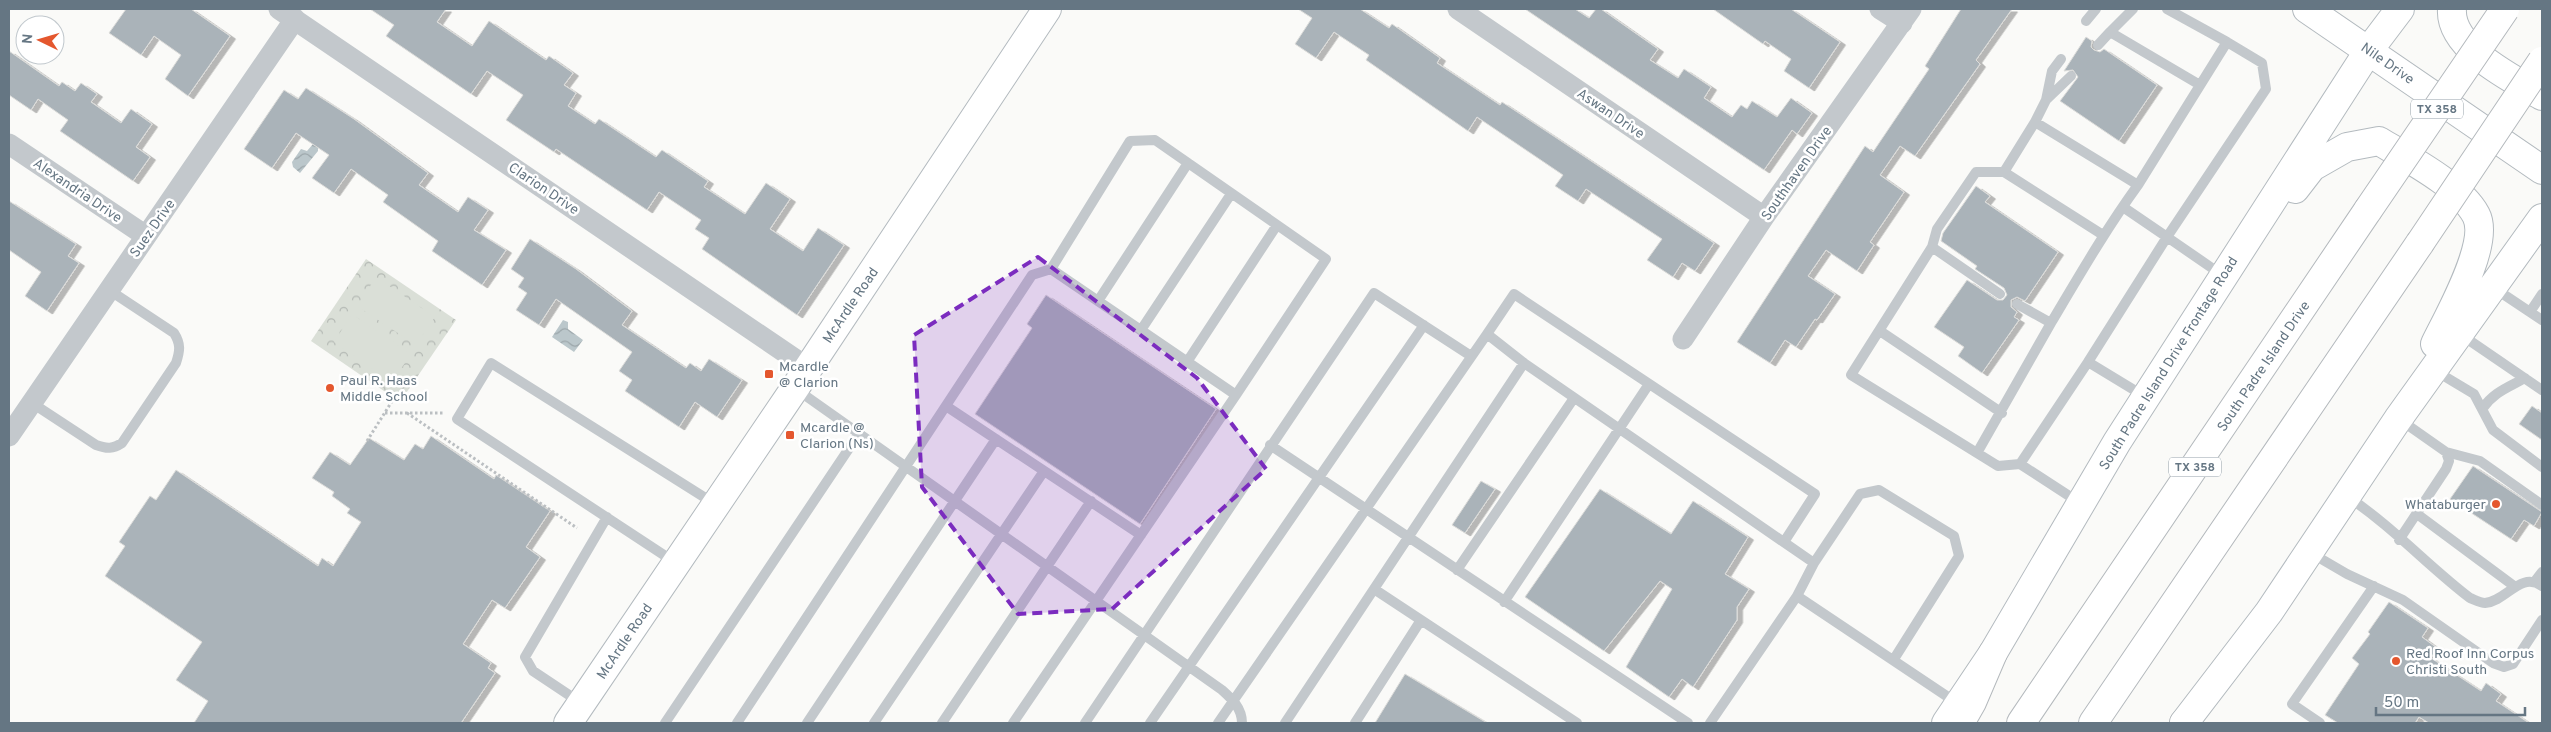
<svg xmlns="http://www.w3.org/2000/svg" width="2551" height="732" font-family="Overpass,sans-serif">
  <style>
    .park { fill: url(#park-crowns) }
    .pitch { fill: #dadfd7 }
    .water { fill: url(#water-waves) }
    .building { fill: #aab3b9; stroke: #dcdcda; filter: url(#shadow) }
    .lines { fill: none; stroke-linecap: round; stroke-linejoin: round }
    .secondary-casing { stroke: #b3babf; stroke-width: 30 }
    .highway-casing { stroke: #b4b9bd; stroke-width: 30 }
    .path { stroke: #bbbfc2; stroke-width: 3; stroke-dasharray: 2.5 2.5; stroke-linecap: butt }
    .lane { stroke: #c3c8cc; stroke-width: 10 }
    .street { stroke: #c3c8cc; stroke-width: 21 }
    .secondary { stroke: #fff; stroke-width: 28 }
    .highway { stroke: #fff; stroke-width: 28 }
    .highway-bridge-casing { stroke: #b4b9bd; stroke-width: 30; stroke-linecap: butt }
    .highway-bridge { stroke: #fff; stroke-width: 28 }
    .marked { fill: #7b2cbf; fill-opacity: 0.2; stroke: #7b2cbf; stroke-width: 4; stroke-dasharray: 10 6; stroke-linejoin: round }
    .poi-dot { fill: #e4572e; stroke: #fff; stroke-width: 2 }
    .labels { text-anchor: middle; stroke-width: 5; stroke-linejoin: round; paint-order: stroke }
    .shield { fill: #fff; stroke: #939fa8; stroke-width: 1 }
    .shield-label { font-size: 12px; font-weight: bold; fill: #657683 }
    .street-label { font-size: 14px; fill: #657683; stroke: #fff }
    .poi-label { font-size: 14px; fill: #657683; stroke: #fff; text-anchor: start }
  </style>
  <defs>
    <pattern id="park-crowns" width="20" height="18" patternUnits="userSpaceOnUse" patternTransform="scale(1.25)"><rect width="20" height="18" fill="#dadfd7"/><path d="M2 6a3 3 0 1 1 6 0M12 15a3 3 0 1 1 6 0" fill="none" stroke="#b4b9b4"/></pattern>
    <pattern id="water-waves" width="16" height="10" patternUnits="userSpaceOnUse" patternTransform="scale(1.25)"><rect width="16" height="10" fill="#bbc7cb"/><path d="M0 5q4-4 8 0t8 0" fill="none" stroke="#9ca6aa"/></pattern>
    <filter id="shadow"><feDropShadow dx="5.5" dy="3" stdDeviation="0" flood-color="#0004"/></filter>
  </defs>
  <rect width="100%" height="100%" fill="#fafaf8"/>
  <path class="park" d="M366,259L456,320L400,402L311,341Z"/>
  <path class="pitch" d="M376,277L435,317L416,345L357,306Z
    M352,314L411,354L392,382L334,342Z"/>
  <path class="water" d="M313,144L318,147V151L300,173L293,167L292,162L301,149L307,151Z
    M563,320L568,322V329L583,340L574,352L552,337Z"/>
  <path class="building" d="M126,9H191L230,36L188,96L165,79L181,55L154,36L141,55L109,33Z
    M370,9H446L437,22L472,46L489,21L546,60L549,56L573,73L564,85L576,93L568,106L595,124L599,119L656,157L662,150L708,181L704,187L745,214L766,183L790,199L770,229L803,251L818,228L844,245L797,315L702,249L709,238L695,229L701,220L659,192L647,210L556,149L554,152L506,120L523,95L487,71L471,94L386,36L394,25Z
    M1298,9H1360L1389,28L1392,24L1440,58L1437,63L1500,105L1502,102L1555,137L1714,243L1695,271L1682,263L1673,277L1647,260L1662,239L1586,189L1578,201L1555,186L1563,175L1477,117L1468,131L1366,60L1369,55L1334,32L1316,58L1295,44L1312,18Z
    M1525,9H1575L1589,18L1596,9H1601L1658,49L1650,60L1678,78L1684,69L1711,87L1704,98L1732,117L1741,105L1747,109L1752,101L1777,117L1791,98L1812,113L1797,134L1792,130L1764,170Z
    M1713,9H1791L1840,42L1809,88L1784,71L1791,59L1765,41L1763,44Z
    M1961,9H2012L1976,60L1980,64L1915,156L1900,146L1880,175L1904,192L1870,242L1874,245L1857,271L1826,250L1808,276L1835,294L1817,320L1815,319L1796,347L1785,340L1770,363L1737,342L1865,146L1873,152L1929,69L1925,66Z
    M2086,37L2092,41L2091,47L2094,50L2100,52L2104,49L2157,85L2119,141L2060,101L2078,77L2073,70L2064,71Z
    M9,51L59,86L62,82L75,91L81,83L97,94L91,102L121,123L131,109L152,124L136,147L150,157L133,181L60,131L68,120L38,99L31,110L9,95Z
    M306,88L354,119L428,173L419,185L458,212L468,197L488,210L474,230L506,250L482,285L432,251L438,241L383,202L388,195L351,169L334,193L312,178L329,155L296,133L272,168L244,149L284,90L298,99Z
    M1976,186L1990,196L1985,202L2058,252L2025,301L2017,297L2011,300V307L2017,312L2014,317L2019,320L1982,373L1958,356L1964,347L1934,327L1967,280L1997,300H2003L2007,295L2004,288L1975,269L1977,266L1941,241L1943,233Z
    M9,201L76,244L68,256L79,263L47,311L25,296L41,272L9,250Z
    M530,239L576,269L632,311L622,325L686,368L690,363L701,371L709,359L742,380L717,417L695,402L679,427L625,391L632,380L619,371L632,352L556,299L539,325L516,310L527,293L518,287L524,278L511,269Z
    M1046,295L1216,409L1140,524L975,414L1032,328L1027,324Z
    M2532,406L2542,413V440L2519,424Z
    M431,436L494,479L496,475L550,511L526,547L540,557L505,608L492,600L463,644L491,663L488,668L495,673L461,723H194L208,701L176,680L202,642L105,576L125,546L119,542L150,496L156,500L176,470L318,566L322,558L333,566L361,522L347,513L350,509L332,496L334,492L312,478L330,452L350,465L369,438L404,460L415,444L423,449Z
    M2473,466L2542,512L2534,526L2524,520L2511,539L2450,499Z
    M1481,481L1495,489L1465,533L1452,525Z
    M1600,489L1671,534L1693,501L1748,537L1725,574L1749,589L1737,607V620L1693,687L1682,679L1669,697L1626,667L1672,589L1660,581L1604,651L1525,597Z
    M2389,602L2428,628L2422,637L2437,648L2431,658L2481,691L2486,683L2501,694L2496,701L2529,723H2429L2419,717L2415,723H2338L2325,715L2359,664L2352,658L2370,634L2368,632Z
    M1405,674L1487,723H1375Z"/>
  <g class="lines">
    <defs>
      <path id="secondary" d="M2307,9L2542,170
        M2452,9C2449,48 2513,79 2542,96
        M2295,189L2312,167L2347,147L2379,141C2407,158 2460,185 2476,215C2491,243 2448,317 2435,344
        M568,723L795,388L1047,9
        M1946,723L1993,653L2117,442L2369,50L2400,9
        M2184,723L2269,612L2398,419L2542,218"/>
      <path id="highway" d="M1960,723L1972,702L1993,653
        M2021,723L2368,210
        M2093,723L2420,243
        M2184,723L2187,720"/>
    </defs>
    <use href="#secondary" class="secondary-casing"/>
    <use href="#highway" class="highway-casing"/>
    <path class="path" d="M385,413H444
      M407,413L577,528
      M367,441L394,398"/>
    <path class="lane" d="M2133,9L2110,32L2200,85
      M2167,9L2227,42
      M2086,21L2096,9
      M2098,45L2110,32
      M2061,59L2052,71L2046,100L2071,76
      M2035,122L2046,100
      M2004,172L2103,235
      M1932,247L1937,229L1976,172H2004L2035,122L2138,185
      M1051,269L1130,141L1155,140L1326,259L1236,395
      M2494,288L2542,320
      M2000,294L1932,247L1851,375L1998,466L2020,464
      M1098,301L1188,163
      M2530,312L2542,294
      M2051,323C2079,276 2106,229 2138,185L2227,42L2262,63L2266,89L2167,237L2123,207
      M1141,330L1231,194
      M1880,331L2002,413
      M1487,334L1514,294L1815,494L1784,542
      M2460,334L2542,390
      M1187,362L1277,225
      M2088,362L2167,237L2222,275
      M2434,370L2474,394L2493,430L2542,467
      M796,389L1222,690C1232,699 1242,708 1242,723
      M32,403L96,445C107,449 113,449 122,443L176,363C180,351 181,344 174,333L109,290
      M946,406L1141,535
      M2482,409C2494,392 2507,388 2525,378
      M2399,419L2446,452L2480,461L2542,505
      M1270,445L1688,723
      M1977,453L2051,323L2017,304
      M2348,497C2392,526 2428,566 2470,598C2475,600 2481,603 2485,603C2507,601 2520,571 2542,586
      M2080,503L2020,464L2088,362L2144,396
      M2417,514L2514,586
      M2399,540L2446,469L2449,461L2446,452
      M2311,553L2347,574L2403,600L2493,663L2504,667L2513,664L2542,620
      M676,563L457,419L491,363L715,504
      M1457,570L1574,398
      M2535,581L2542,572
      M1374,589L1577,723
      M1797,596L1814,563
      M1504,602L1649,384
      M581,703L533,671L525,657L607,517
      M665,723L860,432
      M737,723L1032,275L1051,269L1236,395L1013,723
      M807,723L996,439
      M874,723L1044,471
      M942,723L1091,501
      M1085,723L1374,293L1471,356
      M1150,723L1424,325
      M1218,723L1487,334L1524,363L1814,563L1860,494L1879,490L1954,536L1959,556L1894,659
      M1285,723L1524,363
      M1355,723L1421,620
      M1710,723L1797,596L1957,703
      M2320,723L2292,704L2374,586"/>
    <path class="street" d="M279,9L808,368
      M1458,9L1764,217
      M1880,9L1902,23
      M9,144L146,236
      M1683,339L1764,217L1911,9
      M9,436L295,19"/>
    <use href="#secondary" class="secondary"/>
    <use href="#highway" class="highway"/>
    <defs>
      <path id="highway-bridge" d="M2368,210L2505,9
        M2420,243L2542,61"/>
    </defs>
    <use href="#highway-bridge" class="highway-bridge-casing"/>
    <use href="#highway-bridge" class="highway-bridge"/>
  </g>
  <path class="marked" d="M1038,257L1197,378L1266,469L1112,609L1018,614L922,487L914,335Z"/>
  <g class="poi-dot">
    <rect x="764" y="369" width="10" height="10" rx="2.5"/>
    <circle cx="330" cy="388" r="5"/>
    <rect x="785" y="430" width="10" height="10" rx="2.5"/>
    <circle cx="2496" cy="504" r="5"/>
    <circle cx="2396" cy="661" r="5"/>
  </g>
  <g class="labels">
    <g class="shield">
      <rect x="2411" y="99.5" width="52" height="19" rx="4"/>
      <rect x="2169" y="457.5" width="52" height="19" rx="4"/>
    </g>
    <g class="shield-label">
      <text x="2437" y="113">TX 358</text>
      <text x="2195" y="471">TX 358</text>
    </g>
    <g class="street-label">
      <text transform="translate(2388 63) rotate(35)" y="5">Nile Drive</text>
      <text transform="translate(1611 113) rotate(34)" y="5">Aswan Drive</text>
      <text transform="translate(1796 173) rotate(-55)" y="5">Southhaven Drive</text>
      <text transform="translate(544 188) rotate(34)" y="5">Clarion Drive</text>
      <text transform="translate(78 190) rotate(34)" y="5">Alexandria Drive</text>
      <text transform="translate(152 228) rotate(-55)" y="5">Suez Drive</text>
      <text transform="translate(850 305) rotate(-56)" y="5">McArdle Road</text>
      <text transform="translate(2168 363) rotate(-58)" y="5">South Padre Island Drive Frontage Road</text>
      <text transform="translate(2263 366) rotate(-56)" y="5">South Padre Island Drive</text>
      <text transform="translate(624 641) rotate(-56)" y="5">McArdle Road</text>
    </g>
    <g class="poi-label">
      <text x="779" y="371">Mcardle<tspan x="779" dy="16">@ Clarion</tspan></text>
      <text x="340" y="385">Paul R. Haas<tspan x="340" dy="16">Middle School</tspan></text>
      <text x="800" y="432">Mcardle @<tspan x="800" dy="16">Clarion (Ns)</tspan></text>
      <text x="2486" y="509" text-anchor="end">Whataburger</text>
      <text x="2406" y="658">Red Roof Inn Corpus<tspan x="2406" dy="16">Christi South</tspan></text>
    </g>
  </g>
  <rect width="2551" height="732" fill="none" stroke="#657683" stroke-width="20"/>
  <g transform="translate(40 40) rotate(275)"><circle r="24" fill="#ffffff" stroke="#c1c8cd"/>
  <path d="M0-4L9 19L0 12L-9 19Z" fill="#e4572e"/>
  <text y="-8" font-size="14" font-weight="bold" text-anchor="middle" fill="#657683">N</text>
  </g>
  <path d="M2376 707v8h149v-8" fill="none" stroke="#657683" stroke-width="2.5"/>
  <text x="2384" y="707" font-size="15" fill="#657683" stroke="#ffffff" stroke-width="4" paint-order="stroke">50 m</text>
</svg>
